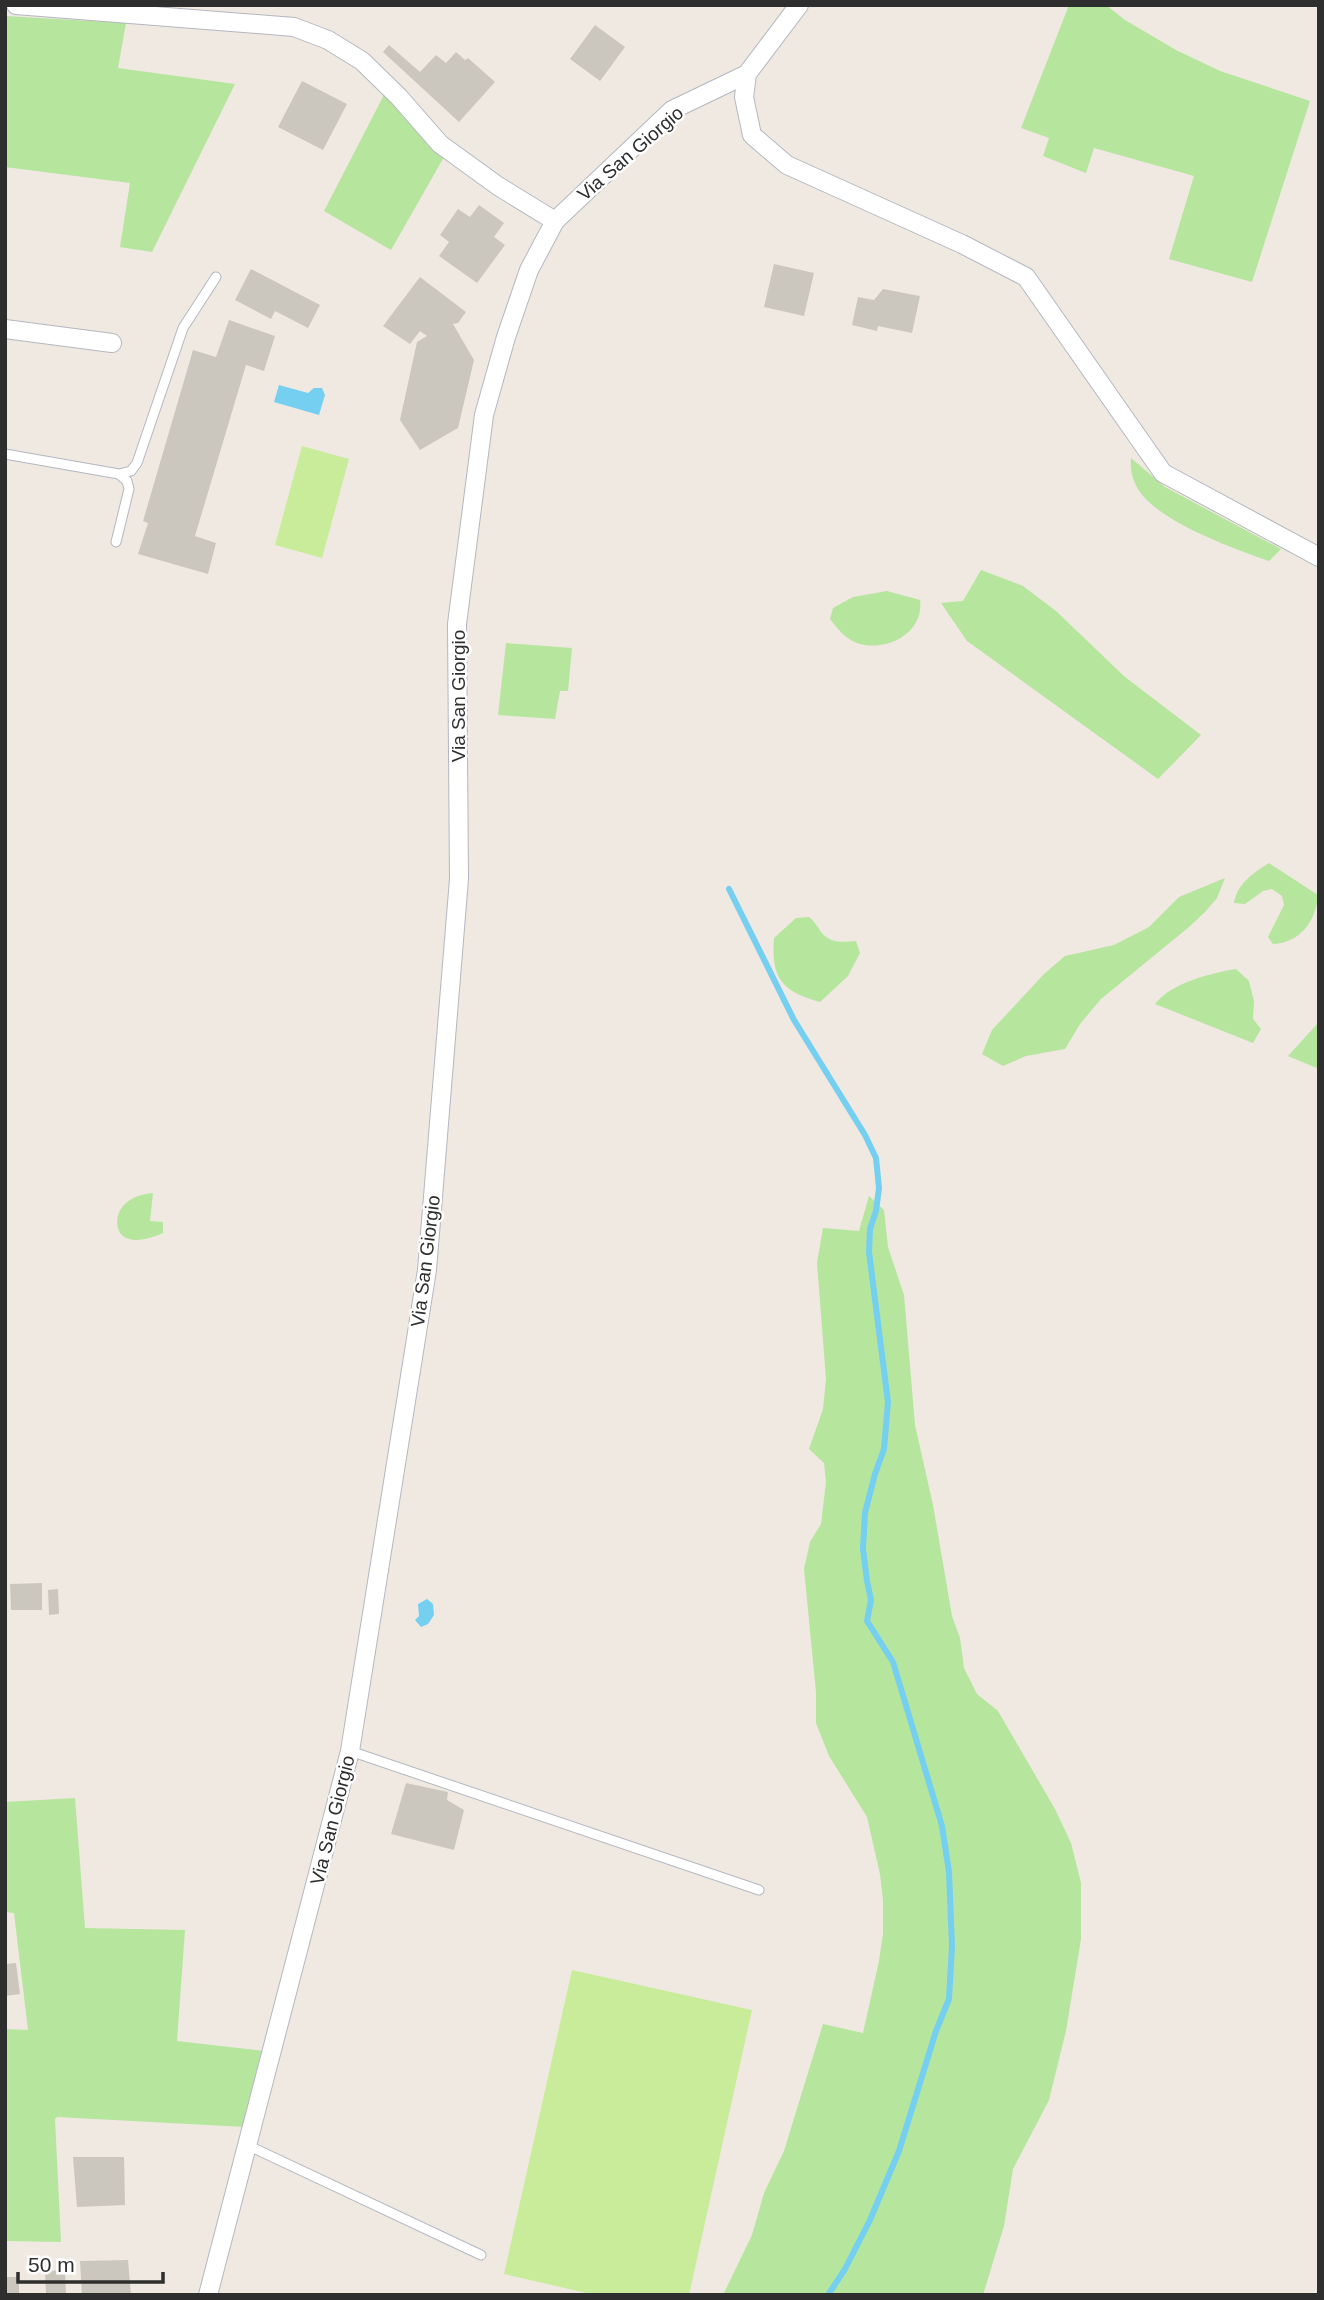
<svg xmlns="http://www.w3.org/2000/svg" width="1324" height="2300" font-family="Helvetica,sans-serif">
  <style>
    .green { fill: #b6e59e }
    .pitch { fill: #c9ec9a }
    .water { fill: #75cff0 }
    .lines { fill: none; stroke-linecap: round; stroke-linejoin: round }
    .stream { stroke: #75cff0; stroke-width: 6 }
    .building { fill: #cbc7bf }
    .lane-casing { stroke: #b4b7c1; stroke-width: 11 }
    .street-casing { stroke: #b4b7c1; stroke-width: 20 }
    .lane { stroke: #fff; stroke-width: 9 }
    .street { stroke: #fff; stroke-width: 18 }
    .labels { text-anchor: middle; stroke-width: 5; stroke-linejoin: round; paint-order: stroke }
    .street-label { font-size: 19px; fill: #2e2e2e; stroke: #fff }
  </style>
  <rect width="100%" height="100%" fill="#efe9e1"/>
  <path class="green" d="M1069,5H1106L1125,20L1176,50L1220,71L1310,101L1252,282L1169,259L1194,176L1094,148L1086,173L1043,156L1049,138L1021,128Z
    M5,16L126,23L118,68L235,84L152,252L120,247L130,183L5,167Z
    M385,93L444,157L391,250L324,211Z
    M1131,458L1165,487L1281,549L1269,561C1234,549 1157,521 1138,489C1132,479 1130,469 1131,458Z
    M981,570L1023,586L1056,611L1125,677L1201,735L1158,779L967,641L941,603L963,601Z
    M887,591L920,600C924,630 893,649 865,645C849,643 839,631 830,619L833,608L853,597Z
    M506,643L572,648L568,691H560L555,719L498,715Z
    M1269,863L1318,895C1316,921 1300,943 1273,944L1268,937L1284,905L1282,896L1272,889L1263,891L1245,904L1234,903C1237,884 1253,873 1269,863Z
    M1225,878L1217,898L1205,912L1189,927L1101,999L1080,1024L1065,1049L1026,1056L1003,1066L982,1054L992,1030L1044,974L1065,956L1114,945L1149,927L1179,897Z
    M809,917C815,922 817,926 821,932C831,944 842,942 856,941L860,953L848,976L820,1002C782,991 771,979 774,938L796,918Z
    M1236,969L1249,981L1254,1001L1253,1019L1261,1029L1253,1043L1155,1004C1171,983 1211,973 1236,969Z
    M1319,1022V1069L1288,1056Z
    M153,1193L150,1221L163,1222V1233C153,1237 140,1242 129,1239C115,1236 114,1216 123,1206C131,1197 142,1194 153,1193Z
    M869,1196L884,1210L888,1247L904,1295L915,1425L933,1505L952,1616L960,1638L964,1668L977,1694L998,1711L1055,1809L1071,1843L1081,1883V1939L1066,2031L1049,2100L1013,2169L1004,2226L983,2295H723L752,2235L764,2193L784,2151L823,2024L863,2033L879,1961L883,1934V1900L880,1874L867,1817L829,1756L816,1723V1692L804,1569L810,1542L821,1524L826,1482L824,1463L809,1449L823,1409L826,1379L817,1263L823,1228L859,1231Z
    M75,1798L85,1928L185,1930L177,2041L265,2051L245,2127L57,2117L55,2119L61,2242L5,2241V2029L28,2030L14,1913L5,1912V1802Z"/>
  <path class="pitch" d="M302,446L349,459L322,558L275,545Z
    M572,1970L752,2010L689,2295H595L504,2274Z"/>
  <path class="water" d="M279,385L308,393L314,388H322L325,395L319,415L274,402Z
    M427,1599L433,1604L434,1615L428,1624L421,1627L415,1620L419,1616L418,1604Z"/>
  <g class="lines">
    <path class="stream" d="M729,889L794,1020L865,1135L876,1158L879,1188L876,1211L870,1229L869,1252L888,1402L884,1449L875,1474L865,1513L863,1549L867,1581L871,1600L867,1621L893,1662L942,1826L949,1872L952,1946L949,1999L936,2031L899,2151L870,2220L845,2269L828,2295"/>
  </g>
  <path class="building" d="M595,25L625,47L600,81L570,59Z
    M389,45L420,72L436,55L446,63L456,52L465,60L468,58L495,82L459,122L383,52Z
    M302,81L347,104L323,150L278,127Z
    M479,205L504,223L494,237L505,245L477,283L439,256L449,242L440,235L458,209L470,217Z
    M774,264L814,273L804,316L764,307Z
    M251,269L320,305L308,328L275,311L271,319L235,300Z
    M420,277L466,312L458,323L453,324L474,360L458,428L420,450L400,420L417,342L427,336L420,331L410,344L383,326Z
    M883,289L920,296L912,333L878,326L877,331L852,325L858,297L874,300Z
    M229,320L275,336L264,371L246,365L195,536L216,543L208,574L138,554L148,523L143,521L193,350L216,357Z
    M42,1583V1610H11L10,1584Z
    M58,1589L59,1614L49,1615L48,1590Z
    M406,1783L448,1792L447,1800L464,1810L454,1850L391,1834Z
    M16,1963L20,1994L5,1996V1964Z
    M73,2157H124L125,2205L77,2207Z
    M128,2260L131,2295H82L80,2261Z
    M65,2270L66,2295H46L45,2271Z
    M5,2277H19V2295H5Z"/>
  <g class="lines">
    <defs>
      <path id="lane" d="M5,454L119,474L131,471L137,463L183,328L216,277
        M116,542L129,489L127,481L119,474
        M350,1751L759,1890
        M247,2145L481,2255"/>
      <path id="street" d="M16,5L294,27L328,40L362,61L399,97L440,144L498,186L555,221
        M799,5L747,74L744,97L752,135L787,165L962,244L1026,277L1163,473L1319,557
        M5,329L112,343
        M208,2295L350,1751L427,1270L459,879L457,624L484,415L506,337L529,270L555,221L672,110L747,74"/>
    </defs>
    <use href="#lane" class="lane-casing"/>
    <use href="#street" class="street-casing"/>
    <use href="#lane" class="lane"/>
    <use href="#street" class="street"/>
  </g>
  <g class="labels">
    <g class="street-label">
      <text transform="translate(630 153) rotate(-41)" y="7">Via San Giorgio</text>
      <text transform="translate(458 696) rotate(-90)" y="7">Via San Giorgio</text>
      <text transform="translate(425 1261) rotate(-83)" y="7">Via San Giorgio</text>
      <text transform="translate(332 1820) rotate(-76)" y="7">Via San Giorgio</text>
    </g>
  </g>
  <rect width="1324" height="2300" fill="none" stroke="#2e2e2e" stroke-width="14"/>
  <path d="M18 2272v10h145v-10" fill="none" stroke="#2e2e2e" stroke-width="3.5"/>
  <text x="28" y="2272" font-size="21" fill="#2e2e2e" stroke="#ffffff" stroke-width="5" paint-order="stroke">50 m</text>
</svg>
